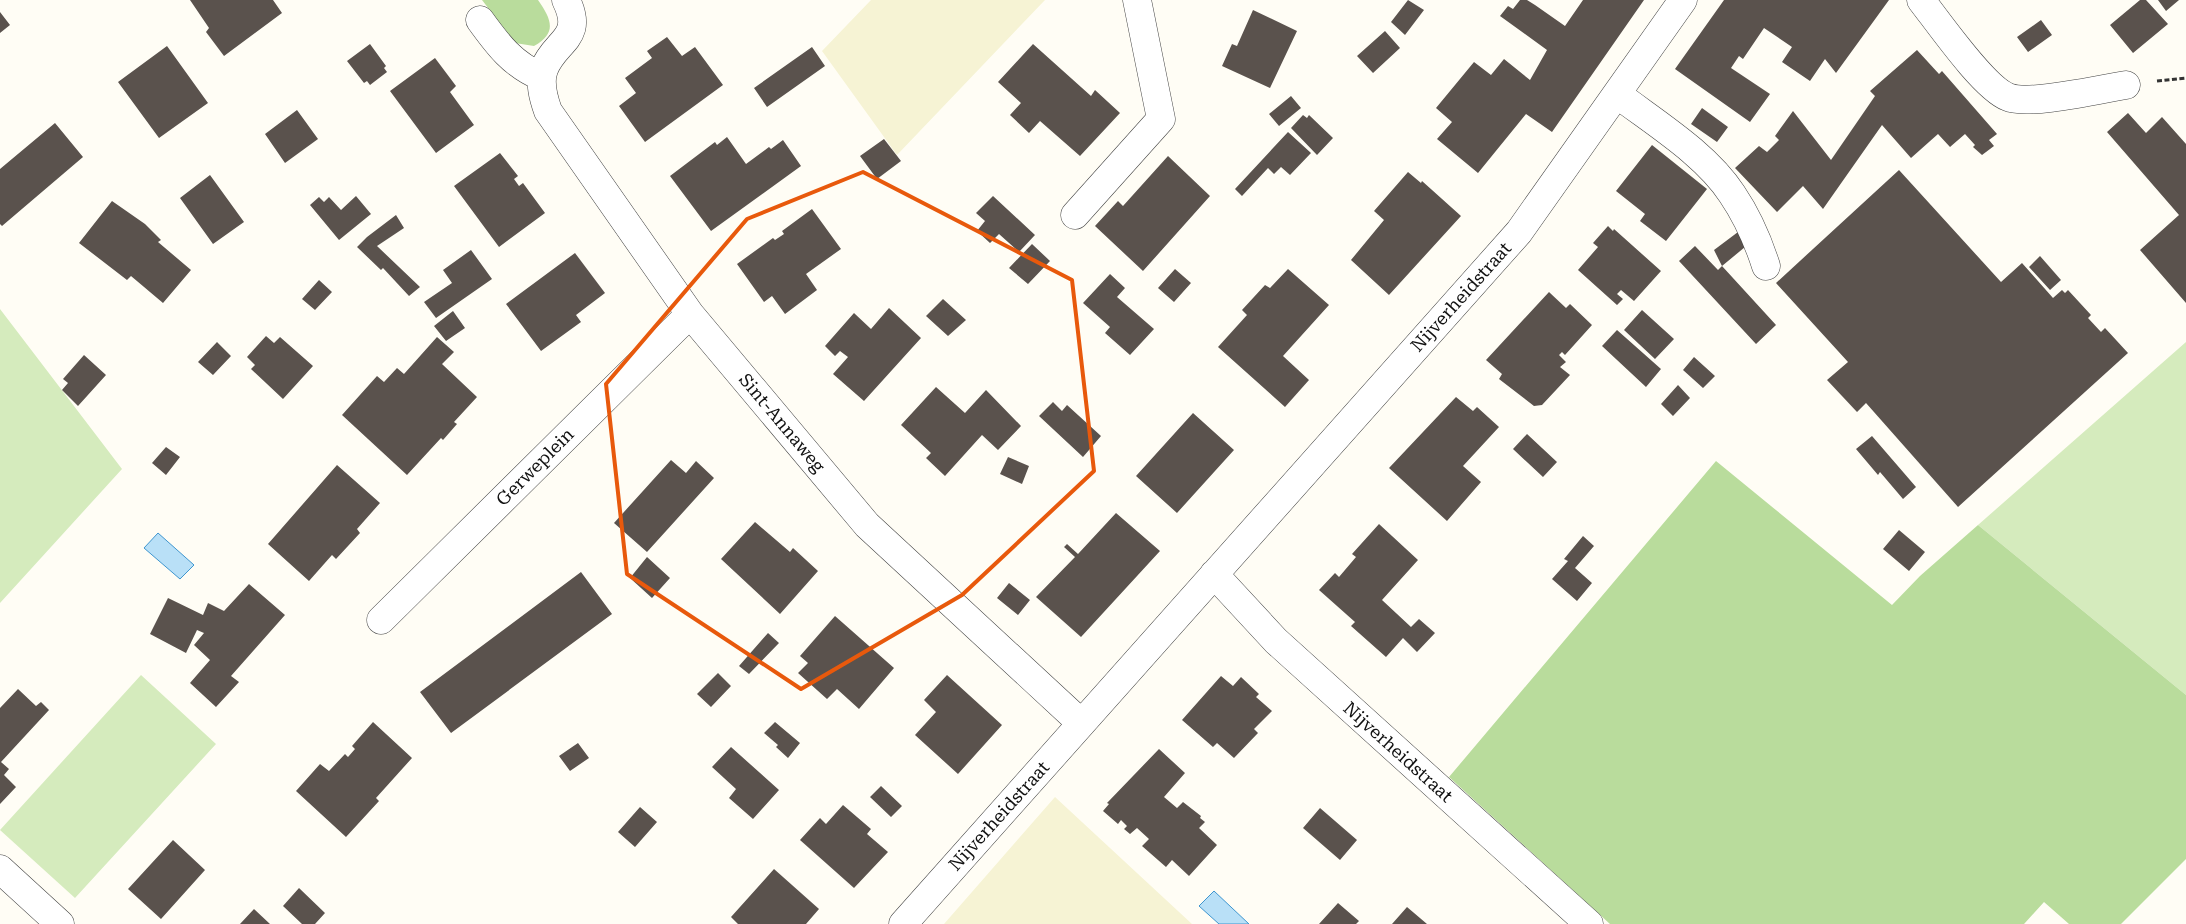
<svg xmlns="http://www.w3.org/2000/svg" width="2186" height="924" font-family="'Roboto Serif',serif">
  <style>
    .farmland { fill: #f6f3d4 }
    .green { fill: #d5ebbd }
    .forest { fill: #b9dc9c }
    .water { fill: #b9e0f7; stroke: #3f96cf }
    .building { fill: #5a524d }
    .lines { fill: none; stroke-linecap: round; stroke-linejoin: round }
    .minor-casing { stroke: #444; stroke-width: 29 }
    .path { stroke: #333; stroke-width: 3; stroke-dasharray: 5 2.5; stroke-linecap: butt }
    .minor { stroke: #fff; stroke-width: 28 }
    .marked { fill: none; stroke: #e8590c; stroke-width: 4; stroke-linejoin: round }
    .labels { text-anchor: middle; stroke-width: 5; stroke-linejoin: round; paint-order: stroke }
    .street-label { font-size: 18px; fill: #111; stroke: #fff }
  </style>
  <rect width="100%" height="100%" fill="#fffdf5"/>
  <path class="farmland" d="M871,0H1045L897,155L822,51Z
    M1055,797L1192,924H944Z"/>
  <path class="green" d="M0,309L122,469L0,603Z
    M2186,342V695L1978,525Z
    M141,675L216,744L75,898L0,830Z"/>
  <path class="forest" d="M482,0H538C552,20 557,33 534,46L515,43Z
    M1716,461L1892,605L1920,576L1978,525L2186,695V859L2121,924H2069L2044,902L2024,924H1610L1449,777Z"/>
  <path class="water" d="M158,533L194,565L180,579L144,548Z
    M1214,891L1249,924H1219L1199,906Z"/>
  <path class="building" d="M190,0H273L282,13L224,56L206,32L209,28Z
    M1408,0L1424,10L1405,35L1391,22Z
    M1520,0H1527L1535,5L1565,26L1583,0H1644L1552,132L1526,114L1478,173L1437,139L1452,122L1436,108L1474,62L1491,75L1504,59L1530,80L1547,50L1500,16L1508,6L1513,9Z
    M1724,0H1889L1836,73L1825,59L1810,81L1782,62L1792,47L1764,28L1743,59L1739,56L1731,68L1770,94L1750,122L1675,69Z
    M2140,0H2146L2168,24L2133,53L2110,25Z
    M2158,0H2179L2166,11Z
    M1253,10L1297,31L1270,88L1222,66L1232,44L1237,46Z
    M0,12L10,25L0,33Z
    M2041,20L2052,35L2028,52L2017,37Z
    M1385,31L1400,48L1373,73L1357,56Z
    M667,37L682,56L695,47L723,85L645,142L619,106L636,93L625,78L652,58L647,51Z
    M370,44L386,66L384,68L387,72L370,85L367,81L364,83L347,61Z
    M1033,44L1091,96L1095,90L1120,113L1080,156L1040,121L1029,133L1010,115L1021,103L998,82Z
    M167,46L208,103L159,138L118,82Z
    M812,47L825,66L767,107L754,88Z
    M1917,50L1939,74L1942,71L1997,134L1989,140L1994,146L1982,155L1973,147L1975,145L1965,134L1950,147L1938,134L1911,158L1882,125L1823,209L1803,186L1777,212L1735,168L1759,146L1767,152L1779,140L1775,136L1793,111L1831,160L1875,96L1870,91Z
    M435,58L456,86L450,92L474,125L436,153L390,91Z
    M1291,96L1301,108L1279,126L1269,114Z
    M1702,108L1728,127L1717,142L1691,124Z
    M297,110L318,139L285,163L265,134Z
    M2128,113L2146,133L2162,117L2186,144V303L2140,250L2179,215L2107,132Z
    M1303,115L1307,118L1309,115L1333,138L1317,155L1291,128Z
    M55,123L83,157L2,226L0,224V169Z
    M1288,132L1311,153L1290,175L1281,167L1274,174L1268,168L1242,196L1235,189Z
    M727,137L746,164L769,147L771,149L783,140L801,166L711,231L670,176L715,142L717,145Z
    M884,139L901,161L877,179L860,156Z
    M1652,145L1707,189L1666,241L1640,221L1645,214L1616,191Z
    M500,153L518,176L514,179L519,186L523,183L545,213L499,247L454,186Z
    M1168,156L1210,196L1143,271L1095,226L1118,201L1123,206Z
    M1899,170L2001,282L2022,263L2053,298L2062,290L2065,293L2068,290L2091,315L2088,318L2101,332L2105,328L2128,353L1958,507L1866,403L1857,412L1827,380L1848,362L1776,283Z
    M1408,172L1421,183L1422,181L1461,216L1389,295L1351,260L1384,220L1374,211Z
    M210,175L244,222L213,244L180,198Z
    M356,196L371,214L339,240L310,205L319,197L324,202L329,197L341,210Z
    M993,196L1035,235L1019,252L999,234L990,243L977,231L985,221L976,213Z
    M112,201L145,224L161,240L158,242L191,270L163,303L131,276L127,280L79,243Z
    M812,209L841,249L806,274L817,290L785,314L772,296L764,302L737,264L773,238L775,240L784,234L782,231Z
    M396,215L404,228L377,246L420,287L409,296L383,268L381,270L357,247L367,237Z
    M1608,226L1613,231L1614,229L1661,271L1634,301L1621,290L1617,294L1623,299L1617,305L1578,270L1598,247L1593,243Z
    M1738,232L1745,247L1722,266L1714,250Z
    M1032,244L1050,261L1028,284L1009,268Z
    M1695,246L1718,270L1722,266L1776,325L1756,344L1679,261Z
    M471,250L492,279L436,318L424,302L452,283L443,270Z
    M575,253L605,293L576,315L581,322L541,351L506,304Z
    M2040,256L2061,280L2050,290L2029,267Z
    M1175,269L1191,283L1174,302L1158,288Z
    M1288,269L1329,305L1283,356L1309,380L1285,407L1218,347L1247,315L1242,310L1265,285L1270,288Z
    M1110,274L1125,288L1117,297L1154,329L1130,355L1105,333L1110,327L1083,303Z
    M319,280L332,292L315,310L302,299Z
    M1549,292L1566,308L1570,304L1592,325L1565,355L1562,352L1559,355L1566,362L1560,367L1570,375L1542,405L1534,406L1499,379L1502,374L1486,360Z
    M943,299L966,320L948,336L926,316Z
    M889,308L921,338L864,401L833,374L848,357L840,351L835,356L825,346L854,313L871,329Z
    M1642,310L1674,339L1655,359L1624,330Z
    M453,311L465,328L446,341L434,326Z
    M1617,330L1661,369L1646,387L1602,346Z
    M266,336L274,343L280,337L313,366L283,399L251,369L255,365L247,357Z
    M437,337L454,352L442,364L477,397L454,422L457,424L443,440L441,438L407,475L342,415L377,376L384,382L397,368L404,374Z
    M217,342L231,356L213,375L198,362Z
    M84,355L106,375L78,406L62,390L68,383L63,379Z
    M1694,357L1715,376L1703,388L1683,370Z
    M1678,385L1690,398L1673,416L1661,404Z
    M936,387L965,413L986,390L1021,426L998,450L982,435L945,476L926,458L931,453L901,425Z
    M1456,397L1473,411L1477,407L1499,427L1463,466L1481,482L1447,521L1389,468Z
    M1053,402L1062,411L1067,405L1101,436L1083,457L1039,416Z
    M1193,413L1234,450L1177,513L1136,476Z
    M1527,434L1557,462L1543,477L1513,449Z
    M1872,436L1916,487L1903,499L1880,472L1878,475L1856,449Z
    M166,447L180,457L166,475L152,463Z
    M1008,457L1029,466L1022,484L1000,474Z
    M671,460L686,473L696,461L714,478L647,552L614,523Z
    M337,465L380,503L357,529L360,533L336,559L332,555L309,581L268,544Z
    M1116,513L1160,551L1081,637L1036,597L1075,557L1064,547L1067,544L1078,554Z
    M755,522L790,552L793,548L818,571L780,614L721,559Z
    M1379,524L1418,560L1382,600L1411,627L1419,619L1435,633L1417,652L1403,638L1386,657L1351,626L1355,622L1319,590L1335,573L1339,577L1356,557L1352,554Z
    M1899,530L1925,552L1909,571L1883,549Z
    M1583,536L1594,546L1575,568L1592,583L1577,601L1552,579L1568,561L1564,559Z
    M647,557L670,578L652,598L630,578Z
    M581,572L612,614L451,733L420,692Z
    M1009,583L1030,600L1018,615L997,598Z
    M249,584L285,615L231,676L239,682L216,707L190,683L210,660L194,645L204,633L197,630L186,653L150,634L168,598L203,615L208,603L224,611Z
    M835,616L894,668L859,709L837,689L827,699L798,673L808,663L800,656Z
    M768,633L779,643L749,674L739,666Z
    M718,673L731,686L711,707L697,694Z
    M947,675L1002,725L958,774L915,735L936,712L924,700Z
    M1221,676L1233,686L1241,677L1259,694L1256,697L1272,711L1254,729L1258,733L1234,758L1217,743L1213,747L1182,720Z
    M18,689L36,706L41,702L49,710L1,762L9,769L4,775L16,787L0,804V708Z
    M373,722L412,758L376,798L379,801L346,837L296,791L320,764L329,771L345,754L348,757L355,749L352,746Z
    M775,722L800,743L788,758L776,747L778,745L764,733Z
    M578,743L589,758L570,771L559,756Z
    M731,747L779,790L753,819L729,798L736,789L712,767Z
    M1159,749L1185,773L1164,797L1177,808L1183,802L1201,816L1200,818L1205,822L1199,828L1217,845L1189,876L1172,860L1166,867L1142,846L1149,839L1137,828L1130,834L1124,829L1127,826L1121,820L1118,824L1103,811L1109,804L1107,803Z
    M881,786L902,806L891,817L870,797Z
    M843,805L871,829L867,834L888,852L854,888L800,840L820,818L826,824Z
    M640,807L657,822L635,847L618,832Z
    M1320,808L1357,840L1340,860L1303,828Z
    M173,840L205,870L161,919L128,889Z
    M774,869L819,909L806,924H738L731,917Z
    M299,888L325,913L315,924H302L283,906Z
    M1338,903L1359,921L1356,924H1319Z
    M1407,907L1427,924H1392Z
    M254,909L270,924H240Z"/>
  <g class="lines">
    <defs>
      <path id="minor" d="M566,0C585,39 555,40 544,69C539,82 543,97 548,111L690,314L867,525L1081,723
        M1921,0C1939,23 1984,88 2008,97C2028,106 2101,89 2126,85
        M480,20C498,45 513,65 542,77
        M1617,94C1655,123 1706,154 1732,194C1747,216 1758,241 1766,266
        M1075,215L1161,119L1137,0
        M1214,574L1276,641L1589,924
        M381,620L690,314
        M0,869L60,924
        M903,924L1519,232L1683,0"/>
    </defs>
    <use href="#minor" class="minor-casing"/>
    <path class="path" d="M2157,81L2186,78"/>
    <use href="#minor" class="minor"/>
  </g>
  <path class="marked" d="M863,172L1072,280L1094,471L962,595L801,689L627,574L606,384L747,219Z"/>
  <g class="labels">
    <g class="street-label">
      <text transform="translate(1461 297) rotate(-48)" y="6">Nijverheidstraat</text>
      <text transform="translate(782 423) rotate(50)" y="6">Sint-Annaweg</text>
      <text transform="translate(535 467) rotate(-45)" y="6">Gerweplein</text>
      <text transform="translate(1398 752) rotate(42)" y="6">Nijverheidstraat</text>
      <text transform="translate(999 816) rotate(-48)" y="6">Nijverheidstraat</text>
    </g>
  </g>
</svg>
